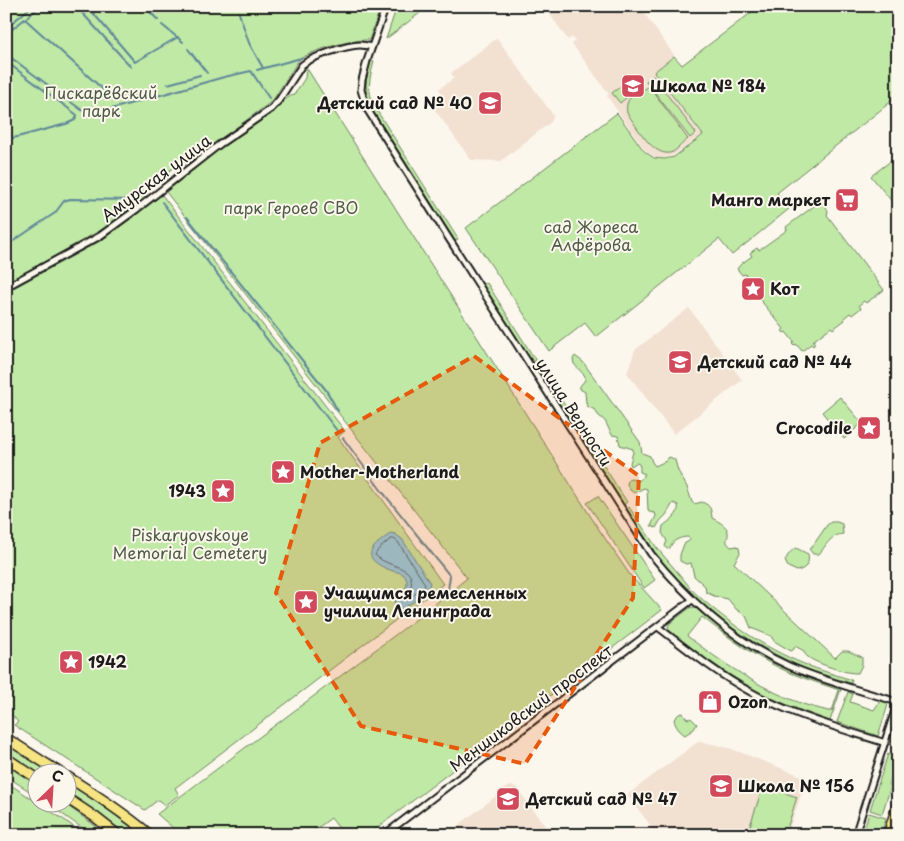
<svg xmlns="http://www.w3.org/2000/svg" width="904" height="841" font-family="'Playpen Sans',sans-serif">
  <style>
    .built { fill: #f2e0d1 }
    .green { fill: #c0e9a5; stroke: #6e8260; fill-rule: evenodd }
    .water { fill: #8acfec; stroke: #5e8799 }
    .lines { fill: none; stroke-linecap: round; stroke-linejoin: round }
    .shore { stroke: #48646f; stroke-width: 1 }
    .stream { stroke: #5e8799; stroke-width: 2 }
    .street-casing { stroke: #1c1c1c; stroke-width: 9 }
    .primary-casing { stroke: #1c1c1c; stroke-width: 12 }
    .street { stroke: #fbf7ec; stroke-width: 5 }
    .primary { stroke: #f6e381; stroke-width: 9 }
    .marked { fill: #e8590c; fill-opacity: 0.2; stroke: #e8590c; stroke-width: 4; stroke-dasharray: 10 6; stroke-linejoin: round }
    .labels { text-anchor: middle; stroke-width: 4; stroke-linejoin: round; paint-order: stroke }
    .poi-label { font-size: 16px; font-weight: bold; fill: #1c1c1c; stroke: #fbf7ec; text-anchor: start }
    .park-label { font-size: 16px; fill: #4d5a45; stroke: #fbf7ec }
    .street-label { font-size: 16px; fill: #1c1c1c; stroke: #fbf7ec }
  </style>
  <rect width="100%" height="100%" fill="#fbf7ec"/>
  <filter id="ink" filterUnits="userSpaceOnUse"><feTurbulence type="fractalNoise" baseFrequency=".02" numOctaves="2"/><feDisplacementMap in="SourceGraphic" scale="10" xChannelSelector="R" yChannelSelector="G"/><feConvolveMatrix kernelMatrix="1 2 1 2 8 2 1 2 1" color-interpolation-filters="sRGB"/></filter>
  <g filter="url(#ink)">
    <path class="built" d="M544,6H639L674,55L654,72L702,135L674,155L663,158L655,157L645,150L607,96L609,94L572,44L575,41L572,37L568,40Z
      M497,38L553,115L552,121L501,161L471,160L433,107L437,98L442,94L439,89L454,78L451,73Z
      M689,308L742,380L674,434L627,373L635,350Z
      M699,741L729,748L807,778L787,835H658L627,795Z
      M509,786L516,787L552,835H446Z"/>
    <path class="green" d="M6,6H381L369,40C353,39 310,50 298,61L273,100L267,105L191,161L178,164L150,186L145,199L101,230L6,283Z
      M397,6H429L386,39Z
      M760,6H898V96L777,193L789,209L732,255L719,239L596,337L585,323L549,351L466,228L617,113L644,151L654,158L664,159L674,157L703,135L654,72L674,56L682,65Z
      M371,61L374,62C369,79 367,89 374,106L458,239L455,241L371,108C364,88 365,81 371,61Z
      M306,67L598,528L630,575L662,610L368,835H344L331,818L308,835H181L157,814L419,617L467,578L166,192L222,147L274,112C281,105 285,97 294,95L305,78Z
      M653,76L696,133L690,138L646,81Z
      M630,79L637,89L620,103L612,93Z
      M649,86L688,139C683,142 678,149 673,152C654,160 636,125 627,113C624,94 638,95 649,86Z
      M896,157L898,159V209L871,176Z
      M162,195L345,431L338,437L443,584L175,788L179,795L165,805L158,800L145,810L14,725L18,722L6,708V292L102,240Z
      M818,203C824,203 826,206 828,211L827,215L884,290L866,303L864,301L859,305L861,308L852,315L850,313L844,318L845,320L833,329L831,327L813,341L815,344L813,346L811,344L802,351L796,344L794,346L792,344L794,342L786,332L784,333L782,331L784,329L745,281L748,278L745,274L742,275L737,269L741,264L752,256L750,253L757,248L759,250L787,230L786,227Z
      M487,283L536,361L532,362L483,284Z
      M575,356L583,362L640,442L642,453L650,456L652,462L655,466L666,461L668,458L670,457L675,460L678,471L687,487L692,502L694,504L702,502C711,506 711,509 712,518C717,521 727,525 728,532C729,540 723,540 731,547L737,546L739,548L740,553L734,563L835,658L842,651H848L862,657V665L858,673C848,674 817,664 808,657C805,655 805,654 804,651L795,646L794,649L791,651L774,641L771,636L751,628L746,616L736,609L728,599L714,596L706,592L705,586L694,576L691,563L686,564L680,561V555L684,544L689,541L690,539L688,537C681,537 672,540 670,548L667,549L665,546L667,541L662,533L663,526C670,520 680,515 678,505L673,503L666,515L660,521L656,528L651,526L656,516L655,513L649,512L648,510L647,489L644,488L634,493L630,490L627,485L628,480L631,479L639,481L645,474L640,472V467L639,464L636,463L631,466L630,463L633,452V449L620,445L618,436L612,435L605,421L598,415L595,410L587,406L586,403L585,392L580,389V386L585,380V376L574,364L573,359Z
      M539,365L627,502L624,505L535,366Z
      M840,397L862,423L844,439L822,412Z
      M598,496L655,580L644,588L587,503Z
      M629,507L657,548L690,587L687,589L665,565L654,551L627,509Z
      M831,522H837L842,524L843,534C830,535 826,546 819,554H813L809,549L812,547L827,525Z
      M796,548L808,554C810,563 806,569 797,571L788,567L785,561C788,555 790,551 796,548Z
      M691,589C724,620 762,647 804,664C819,670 836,675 852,680L851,683C830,677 809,671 789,661C753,644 717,620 689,591Z
      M691,607L697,609C740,646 786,673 841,689L830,721C805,712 781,703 758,692C726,676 697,652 669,630L668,626L670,623ZM702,617C724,634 745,650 770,663C791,675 816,682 839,690L832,711H828C818,708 807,706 798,702C759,688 720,661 687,636Z
      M848,692L853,694L850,702L874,710L878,704L881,701L888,703L887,708L878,736L837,722Z
      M683,713L686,718L689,719L691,718L697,724L694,729L685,735C679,731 675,726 674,719L679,714Z
      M6,743L53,773H38L6,753Z
      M888,754L898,757V764L893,777H891L889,785L891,786L882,814L870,810Z
      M6,764L37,785V796L6,776Z
      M6,782L37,802L38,804H39L66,821L84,835H6Z
      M68,783L104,807L142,835H126L99,814L68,793Z
      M763,786L797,797L785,835H747Z
      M48,804H65L108,835H92Z
      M869,813L886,818L881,835H862Z"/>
    <path class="water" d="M391,533L395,534L402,539L430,583C428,593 408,607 398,610L394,605C396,595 408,591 407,582C407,580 405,576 404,575C401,572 396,572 393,571C384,568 364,560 373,548C378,542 385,538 391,533Z"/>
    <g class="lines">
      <path class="shore" d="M391,539H394L398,542L425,584L424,587L412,596H410L409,594C420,563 392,571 375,555L378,550Z"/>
      <path class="stream" d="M76,6L131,67
        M87,6L135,62L178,37
        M144,6L158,20
        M195,6L199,10
        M238,7V6
        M239,13L249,43L263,68
        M25,19L107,93
        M162,25L183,42
        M6,28L32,6
        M6,34L41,6
        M188,49L207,73
        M6,54L83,111
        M257,70L301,58
        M168,84L200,75
        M123,98L147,91
        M101,112L224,77L251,71L269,98
        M6,129L13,138
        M6,140L66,124L75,120L77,115L12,66
        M162,202L338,432
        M187,217L326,390L338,411
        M6,246L55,213L64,201L70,199L135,200
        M343,438L381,490L450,576L448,590"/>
      <defs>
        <path id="street" d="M386,6L367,61L362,80L361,90L367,109L446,234L651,554C689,601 733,641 789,666C824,681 861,691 898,702
          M6,287L100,236L137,209L220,144L271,109L279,100L302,65C311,57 347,45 360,45C364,45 368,46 372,47
          M658,627C688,650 716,673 749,691C791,715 839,728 885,743
          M384,835L692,600
          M855,835L898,701"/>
        <path id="primary" d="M6,738L62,774
          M6,758L38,779
          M68,777C96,795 124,813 150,835
          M68,799L95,817L118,835
          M888,835L898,803"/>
      </defs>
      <use href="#street" class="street-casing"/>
      <use href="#primary" class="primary-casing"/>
      <use href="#street" class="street"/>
      <use href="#primary" class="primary"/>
    </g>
  </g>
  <path class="marked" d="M474,356L639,476L633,598L525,764L361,726L276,593L320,443Z"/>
  <defs>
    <symbol id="school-square" viewBox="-11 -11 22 22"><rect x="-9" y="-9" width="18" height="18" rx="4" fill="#d1495b" stroke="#fbf7ec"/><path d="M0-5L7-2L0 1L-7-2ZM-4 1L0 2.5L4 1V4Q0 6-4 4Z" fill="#fff"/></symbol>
    <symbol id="supermarket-square" viewBox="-11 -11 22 22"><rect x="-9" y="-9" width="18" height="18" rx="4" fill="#d1495b" stroke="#fbf7ec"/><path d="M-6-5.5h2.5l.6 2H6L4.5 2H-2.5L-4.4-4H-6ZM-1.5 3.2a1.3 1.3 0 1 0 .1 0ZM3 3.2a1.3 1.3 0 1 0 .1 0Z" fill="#fff"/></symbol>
    <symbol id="sight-square" viewBox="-11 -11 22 22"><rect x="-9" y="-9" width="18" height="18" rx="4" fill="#d1495b" stroke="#fbf7ec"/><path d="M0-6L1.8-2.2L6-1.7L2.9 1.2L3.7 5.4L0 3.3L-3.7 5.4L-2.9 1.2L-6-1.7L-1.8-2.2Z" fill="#fff"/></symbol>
    <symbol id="shop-square" viewBox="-11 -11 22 22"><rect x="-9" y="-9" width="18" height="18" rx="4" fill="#d1495b" stroke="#fbf7ec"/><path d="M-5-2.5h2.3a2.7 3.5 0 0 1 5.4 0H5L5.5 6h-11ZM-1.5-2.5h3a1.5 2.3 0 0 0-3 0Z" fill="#fff"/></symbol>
  </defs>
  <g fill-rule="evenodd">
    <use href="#school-square" x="619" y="72" width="28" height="28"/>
    <use href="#school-square" x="476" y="89" width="28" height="28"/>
    <use href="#supermarket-square" x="833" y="186" width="28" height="28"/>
    <use href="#sight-square" x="739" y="275" width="28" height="28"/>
    <use href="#school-square" x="666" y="348" width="28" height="28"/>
    <use href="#sight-square" x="855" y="414" width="28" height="28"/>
    <use href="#sight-square" x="269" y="458" width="28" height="28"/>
    <use href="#sight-square" x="209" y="477" width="28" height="28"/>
    <use href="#sight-square" x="292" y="588" width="28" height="28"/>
    <use href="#sight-square" x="57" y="648" width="28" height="28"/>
    <use href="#shop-square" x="696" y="688" width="28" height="28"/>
    <use href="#school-square" x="707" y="772" width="28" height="28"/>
    <use href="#school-square" x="494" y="785" width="28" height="28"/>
  </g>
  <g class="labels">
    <g class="poi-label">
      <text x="650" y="92">Школа № 184</text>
      <text x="472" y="109" text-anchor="end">Детский сад № 40</text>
      <text x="830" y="206" text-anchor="end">Манго маркет</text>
      <text x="770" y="295">Кот</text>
      <text x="698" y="368">Детский сад № 44</text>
      <text x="852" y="434" text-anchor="end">Crocodile</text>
      <text x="300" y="478">Mother-Motherland</text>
      <text x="206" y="497" text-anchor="end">1943</text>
      <text x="324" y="599">Учащимся ремесленных<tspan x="324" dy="18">училищ Ленинграда</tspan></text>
      <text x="88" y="668">1942</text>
      <text x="728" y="708">Ozon</text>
      <text x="738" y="792">Школа № 156</text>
      <text x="526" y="805">Детский сад № 47</text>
    </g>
    <g class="park-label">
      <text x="101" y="99">Пискарёвский<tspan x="101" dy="18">парк</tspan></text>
      <text x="291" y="214">парк Героев СВО</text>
      <text x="591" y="233">сад Жореса<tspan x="591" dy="18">Алфёрова</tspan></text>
      <text x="190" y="541">Piskaryovskoye<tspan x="190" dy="18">Memorial Cemetery</tspan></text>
    </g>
    <g class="street-label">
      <text transform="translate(156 178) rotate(-37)" y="6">Амурская улица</text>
      <text transform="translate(574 412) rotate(57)" y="6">улица Верности</text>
      <text transform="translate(531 708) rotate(-37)" y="6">Меншиковский проспект</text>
    </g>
  </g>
  <rect width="904" height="841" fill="none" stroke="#fbf7ec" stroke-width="25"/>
  <rect x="12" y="12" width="879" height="816" fill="none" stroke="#1c1c1c" stroke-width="2" filter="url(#ink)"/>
  <g transform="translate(52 788) rotate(25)"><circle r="24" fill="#fbf7ec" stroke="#a29f99"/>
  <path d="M0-4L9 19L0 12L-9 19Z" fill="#d1495b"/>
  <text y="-8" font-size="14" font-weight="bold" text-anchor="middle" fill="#1c1c1c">С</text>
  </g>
</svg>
